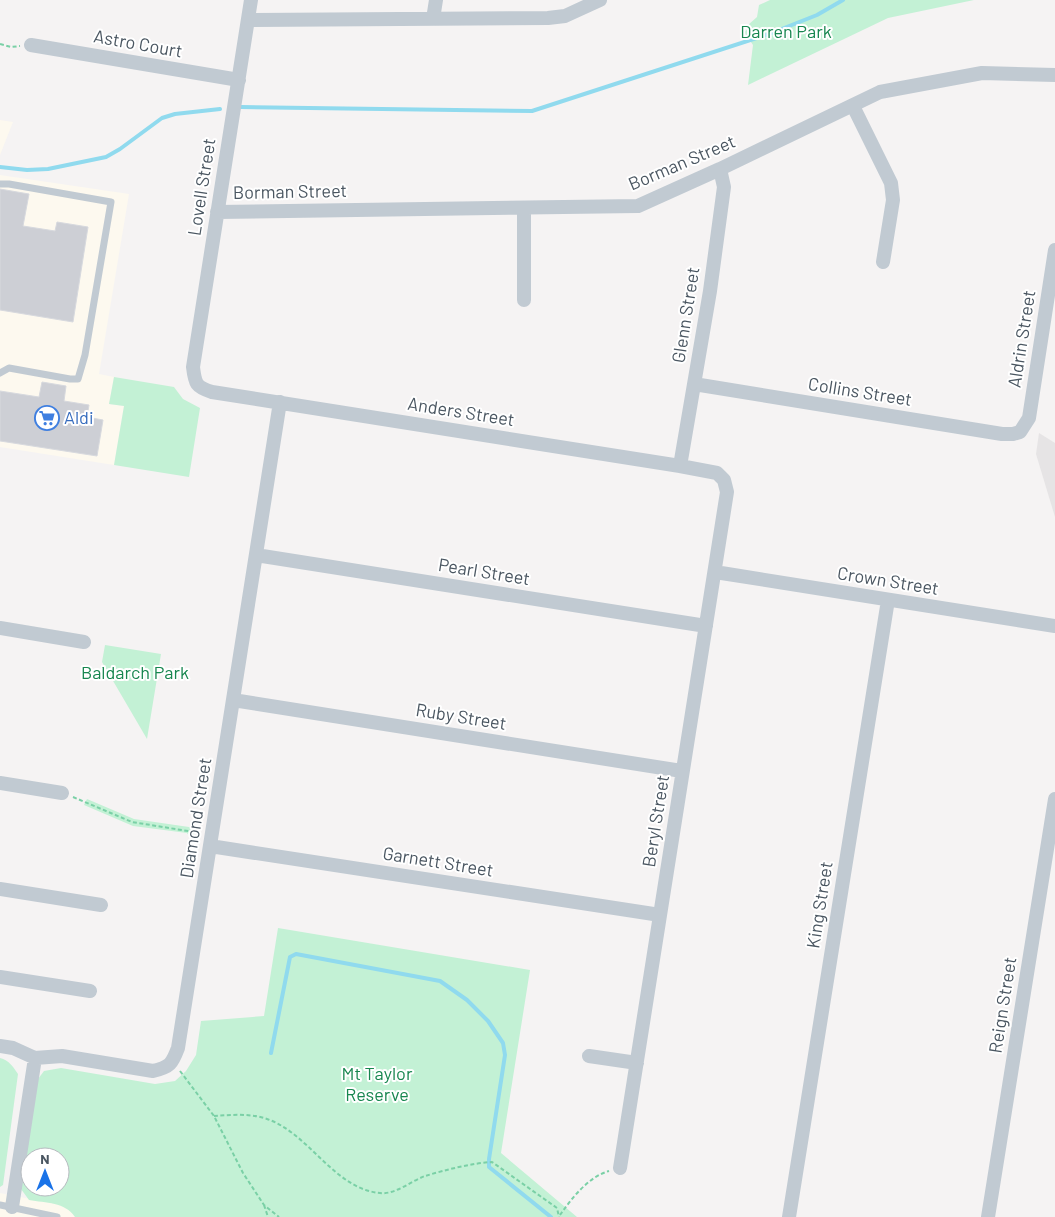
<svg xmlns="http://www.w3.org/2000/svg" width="1055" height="1217" font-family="Barlow,sans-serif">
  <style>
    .commercial { fill: #fdf9ef }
    .education { fill: #e6e4e5 }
    .green { fill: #c3f1d5; fill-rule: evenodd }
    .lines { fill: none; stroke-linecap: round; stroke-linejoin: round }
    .stream { stroke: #90daee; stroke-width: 4 }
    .building { fill: #cdcfd5; stroke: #d7d9de }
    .path { stroke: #7ad0a6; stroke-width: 2; stroke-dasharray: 4 2.5; stroke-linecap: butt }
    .service { stroke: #c1cad2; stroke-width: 7 }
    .minor { stroke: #c1cad2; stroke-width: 14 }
    .labels { text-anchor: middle; stroke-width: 4; stroke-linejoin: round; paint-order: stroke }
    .park-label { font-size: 18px; fill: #17864f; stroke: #fff }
    .street-label { font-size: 18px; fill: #4a5661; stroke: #fff }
    .shop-label { font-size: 18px; fill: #366cbe; stroke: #fff; text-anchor: start }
  </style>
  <rect width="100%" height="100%" fill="#f5f3f3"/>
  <path class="commercial" d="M0,120L13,122L0,155Z
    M0,175L129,194L99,374L114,377L109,404L124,406L114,465L0,447Z
    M0,1193L61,1205L69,1209L75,1217H0Z"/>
  <path class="education" d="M1039,433L1055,443V517L1036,454Z"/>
  <path class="green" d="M770,0H974L888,18L748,85L753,45L744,32L748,29V25L757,17L759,5Z
    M114,377L174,387L183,399L200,408L189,477L114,465L124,406L109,404Z
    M105,645L161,654L147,739L102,662Z
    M87,799L134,819L189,827L195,823L193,841L187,833L133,826L84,805Z
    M278,928L530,970L501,1153L577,1217H75C65,1202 46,1203 29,1200L21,1189L38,1079L44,1071L61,1068L155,1084L175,1081L186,1071L196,1055L201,1021L264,1016ZM30,1157H60V1187H30Z
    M0,1058C9,1060 14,1068 18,1074L3,1185L0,1187Z"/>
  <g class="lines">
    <path class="stream" d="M241,107L532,111L769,34L817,15L843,0
      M0,167L27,170L48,169L106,157L120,149L162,118L175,114L220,109
      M271,1053L290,957L296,954L440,981L467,1000L488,1021L503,1043L505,1055L489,1159V1167L551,1217"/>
  </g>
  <path class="building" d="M0,189L29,194L23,226L55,231L57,222L88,227L73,322L0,310Z
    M42,382L66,386L64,401L89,405L87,417L103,420L97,456L0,441V391L39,397Z"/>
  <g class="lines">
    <path class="path" d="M0,44L11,47L20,46
      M73,797L132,822L200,833
      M180,1071L214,1116L243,1173L264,1205L279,1217
      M214,1116C231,1115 250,1113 267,1119C309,1133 334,1189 380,1193C395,1195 411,1181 425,1176C445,1170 472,1163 492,1162L557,1208L559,1217
      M264,1205L268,1217
      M560,1215C572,1198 588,1177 609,1171"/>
    <path class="service" d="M0,184H9L111,202L85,355L78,379H70L9,368L0,373
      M0,1205L57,1217"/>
    <path class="minor" d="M251,0L193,367C195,384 196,387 212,392L680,466L717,473L724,480L727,492L620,1168
      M433,19L436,0
      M248,20L548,18L565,16L600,0
      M31,45L239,80
      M853,106L891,183L893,200L883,262
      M524,209V300
      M217,212L638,206L720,169L880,92L982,73L1055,75
      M694,384L1002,434H1013L1020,432L1029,418L1055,250
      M680,466L710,291L724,187L720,169
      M256,555L706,626
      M715,572L1055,626
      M0,628L84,642
      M233,700L682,771
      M0,783L62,793
      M210,846L660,915
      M0,889L101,905
      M0,977L90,991
      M0,1046L13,1048L35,1058L62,1056L153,1071C170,1067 172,1064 178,1048L280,402
      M589,1056L637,1063
      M12,1207L35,1058
      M789,1217L888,600
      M988,1217L1055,799"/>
  </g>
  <defs>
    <symbol id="supermarket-ring" viewBox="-11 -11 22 22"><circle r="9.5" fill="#fff" stroke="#3f7fe0" stroke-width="1.5"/><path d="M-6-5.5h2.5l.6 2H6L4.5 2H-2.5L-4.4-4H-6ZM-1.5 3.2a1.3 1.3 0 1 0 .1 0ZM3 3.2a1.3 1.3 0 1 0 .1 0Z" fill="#3f7fe0"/></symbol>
  </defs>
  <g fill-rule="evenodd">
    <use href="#supermarket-ring" x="33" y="404" width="28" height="28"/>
  </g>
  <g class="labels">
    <g class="park-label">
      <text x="786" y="38">Darren Park</text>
      <text x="135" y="679">Baldarch Park</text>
      <text x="377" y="1080">Mt Taylor<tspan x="377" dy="21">Reserve</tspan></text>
    </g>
    <g class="street-label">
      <text transform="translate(138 44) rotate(10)" y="6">Astro Court</text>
      <text transform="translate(682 163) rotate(-23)" y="6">Borman Street</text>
      <text transform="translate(202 187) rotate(-81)" y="6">Lovell Street</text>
      <text transform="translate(290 192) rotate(-1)" y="6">Borman Street</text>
      <text transform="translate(686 315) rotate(-81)" y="6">Glenn Street</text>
      <text transform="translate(1022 339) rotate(-81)" y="6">Aldrin Street</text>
      <text transform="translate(860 392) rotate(9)" y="6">Collins Street</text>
      <text transform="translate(461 412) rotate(9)" y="6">Anders Street</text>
      <text transform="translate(484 572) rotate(9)" y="6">Pearl Street</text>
      <text transform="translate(888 581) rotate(9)" y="6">Crown Street</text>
      <text transform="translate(461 717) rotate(9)" y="6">Ruby Street</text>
      <text transform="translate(196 818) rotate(-81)" y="6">Diamond Street</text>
      <text transform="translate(656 821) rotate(-81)" y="6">Beryl Street</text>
      <text transform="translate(438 862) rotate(9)" y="6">Garnett Street</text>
      <text transform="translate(820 905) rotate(-81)" y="6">King Street</text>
      <text transform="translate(1003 1005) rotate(-81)" y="6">Reign Street</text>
    </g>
    <g class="shop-label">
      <text x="64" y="424">Aldi</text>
    </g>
  </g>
  <g transform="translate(45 1172)"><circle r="24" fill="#ffffff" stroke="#b7bbc0"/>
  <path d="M0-4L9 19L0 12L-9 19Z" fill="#1a73e8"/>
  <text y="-8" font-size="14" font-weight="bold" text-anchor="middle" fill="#4a5661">N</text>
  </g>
</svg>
